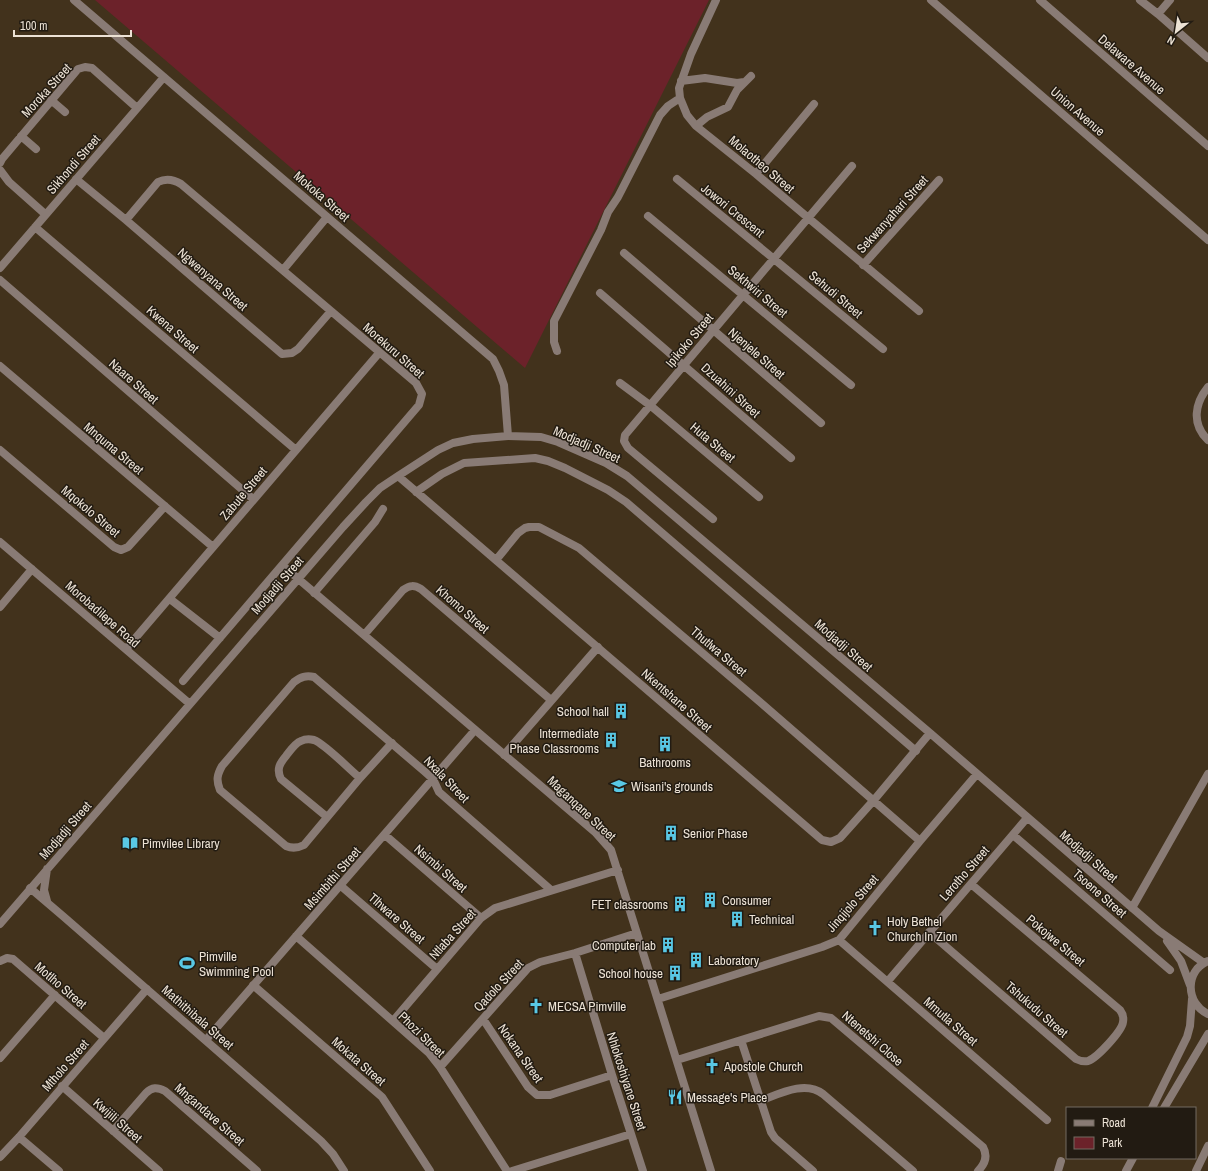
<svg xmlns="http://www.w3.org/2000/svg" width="1208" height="1171" font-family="'Archivo Narrow',sans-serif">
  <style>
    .green { fill: #6c222a }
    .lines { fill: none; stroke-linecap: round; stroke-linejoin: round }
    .minor { stroke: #897b75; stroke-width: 8 }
    .labels { text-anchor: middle; stroke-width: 3; stroke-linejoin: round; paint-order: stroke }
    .street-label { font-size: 13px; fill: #ece2d5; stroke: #221b12 }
    .poi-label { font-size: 13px; fill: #ece2d5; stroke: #221b12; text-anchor: start }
  </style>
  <rect width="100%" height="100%" fill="#42321c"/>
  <path class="green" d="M95,0H709L525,368Z"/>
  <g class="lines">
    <path class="minor" d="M74,0L493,359L499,371L504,385L508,436
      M716,0L691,54L679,88L680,98L687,115L696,126L756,174L919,311
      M931,0L1208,240
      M1040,0L1208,146
      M1140,0L1158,14L1208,58
      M1158,14L1170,0
      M681,81L705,78L737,83L744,82
      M51,100L65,112
      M696,126L707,117L728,107L737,90L751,76
      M21,136L36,149
      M0,163L2,159L78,69L85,67L92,68L137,108
      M0,170L9,182L45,214
      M756,174L814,104
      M76,179L126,220L282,354L292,353L298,349L331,311
      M677,179L883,349
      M648,216L851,385
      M126,220L158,182C166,178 173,179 181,184L416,383L422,394L419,405L183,681
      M35,227L296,450
      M624,253L821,423
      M863,265L939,180
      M0,268L164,77
      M283,270L327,217
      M0,280L253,499
      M600,293L791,458
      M557,351L554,342V321L601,230L608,212L618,197L660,115L668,106L680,98
      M0,366L213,547
      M620,383L651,406L759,497
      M1208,387C1195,403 1191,424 1208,440
      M0,450L114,547L121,550L128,547L165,506
      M398,476L822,840L831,842L840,838L874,800L930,733
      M416,492L442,474L464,463L535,458L548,461L565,468L608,490L626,502L916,751
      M713,519L628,448L624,441L625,435L852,166
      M0,542L190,704
      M496,560L518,533L525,528L529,527H539L579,548L760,702L920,841
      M282,565L596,833L611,850L711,1171
      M314,593L375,522L383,509
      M170,599L220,638
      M0,607L32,569
      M364,635L403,590C410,585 414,585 421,589L551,700
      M126,649L379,353
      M392,743L360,778L304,845C298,848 293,849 286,846L220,790C216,780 217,775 222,766L294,682C301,677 306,675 314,677L424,771L433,779L439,792L551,890
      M504,755L598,647
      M327,817L281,779C276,769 280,763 286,756C290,751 295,743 301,741C305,739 310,739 314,740C325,744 349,769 360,778
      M385,835L481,918
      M1013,835L1170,970
      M341,886L437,969
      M30,888L64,917L321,1141L333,1154L344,1171
      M47,901L44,890L47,869
      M1132,908L1208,774
      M0,924L229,659L343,527L366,502L380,488L398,476L438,450L453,443L473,439L508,436L541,437L558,442L606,463L627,476L930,733L1159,931L1204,963
      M929,932L1076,1059C1080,1061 1083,1062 1088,1061C1097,1058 1122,1031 1123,1022C1124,1017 1123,1014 1120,1010L971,884
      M296,936L429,1053L440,1067L507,1171
      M839,940L1047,1120
      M1167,941L1181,961L1190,985
      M575,953L612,1075L643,1171
      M0,961L7,958L13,959L104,1038
      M1208,961C1184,971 1186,1004 1208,1014
      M888,981L1027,818
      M253,985L382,1097L430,1171
      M658,999L822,947L839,940L920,841L977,774
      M483,1019L528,1087L537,1095H550L612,1075
      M393,1021L481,918L495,908L618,870
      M206,1040L475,730
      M741,1040L771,1132L775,1138L813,1171
      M0,1058L55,995
      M677,1060L819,1016L831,1018L983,1147C988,1156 985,1164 978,1171
      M440,1067L528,968L540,962L575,953L637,933
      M62,1086L159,1171
      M760,1101C779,1094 805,1080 823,1094L913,1171
      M1152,1108L1187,1037L1190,1026L1192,999
      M1164,1108L1208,1034
      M113,1131L146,1093C152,1087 157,1087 165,1091L257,1171
      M19,1137L59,1171
      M0,1157L19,1137L147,989
      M512,1171L631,1134
      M1058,1171L1061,1161
      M1126,1171L1133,1158
      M1196,1171L1208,1146"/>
  </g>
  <defs>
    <symbol id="building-bare" viewBox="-9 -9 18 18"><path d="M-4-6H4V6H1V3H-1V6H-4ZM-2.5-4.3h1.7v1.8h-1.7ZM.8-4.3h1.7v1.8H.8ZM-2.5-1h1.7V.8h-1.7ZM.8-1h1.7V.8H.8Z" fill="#59c8e5" stroke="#221b12" stroke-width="2.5" paint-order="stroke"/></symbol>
    <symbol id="school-bare" viewBox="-9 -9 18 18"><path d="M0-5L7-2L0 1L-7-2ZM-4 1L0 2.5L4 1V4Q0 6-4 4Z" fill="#59c8e5" stroke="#221b12" stroke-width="2.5" paint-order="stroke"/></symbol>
    <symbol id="library-bare" viewBox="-9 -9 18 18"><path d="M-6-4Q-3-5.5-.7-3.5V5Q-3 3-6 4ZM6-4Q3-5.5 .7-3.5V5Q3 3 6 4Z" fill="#59c8e5" stroke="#221b12" stroke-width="2.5" paint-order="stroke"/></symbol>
    <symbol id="church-bare" viewBox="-9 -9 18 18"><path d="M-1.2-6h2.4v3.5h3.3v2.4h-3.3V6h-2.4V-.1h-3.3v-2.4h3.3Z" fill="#59c8e5" stroke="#221b12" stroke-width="2.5" paint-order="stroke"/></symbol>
    <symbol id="stadium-bare" viewBox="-9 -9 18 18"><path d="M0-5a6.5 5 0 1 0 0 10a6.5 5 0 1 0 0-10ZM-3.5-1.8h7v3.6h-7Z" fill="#59c8e5" stroke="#221b12" stroke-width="2.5" paint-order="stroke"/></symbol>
    <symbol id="restaurant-bare" viewBox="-9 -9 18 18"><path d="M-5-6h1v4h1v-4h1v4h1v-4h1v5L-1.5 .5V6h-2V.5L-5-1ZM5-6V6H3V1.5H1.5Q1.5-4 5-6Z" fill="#59c8e5" stroke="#221b12" stroke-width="2.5" paint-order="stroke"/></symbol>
  </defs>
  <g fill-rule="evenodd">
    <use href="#building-bare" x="610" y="700" width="22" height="22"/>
    <use href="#building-bare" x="600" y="729" width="22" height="22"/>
    <use href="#building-bare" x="654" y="733" width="22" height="22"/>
    <use href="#school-bare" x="608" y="775" width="22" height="22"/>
    <use href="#building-bare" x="660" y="822" width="22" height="22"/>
    <use href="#library-bare" x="119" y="832" width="22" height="22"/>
    <use href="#building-bare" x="699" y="889" width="22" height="22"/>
    <use href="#building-bare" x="669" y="893" width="22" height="22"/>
    <use href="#building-bare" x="726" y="908" width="22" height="22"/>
    <use href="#church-bare" x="864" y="917" width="22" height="22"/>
    <use href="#building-bare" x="657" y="934" width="22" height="22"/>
    <use href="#building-bare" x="685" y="949" width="22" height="22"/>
    <use href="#stadium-bare" x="176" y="952" width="22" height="22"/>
    <use href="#building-bare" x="664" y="962" width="22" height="22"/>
    <use href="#church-bare" x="525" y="995" width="22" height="22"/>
    <use href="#church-bare" x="701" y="1055" width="22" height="22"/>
    <use href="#restaurant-bare" x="664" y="1086" width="22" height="22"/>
  </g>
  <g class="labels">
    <g class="street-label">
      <text transform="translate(1132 64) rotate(41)" y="5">Delaware Avenue</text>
      <text transform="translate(46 90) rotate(-48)" y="5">Moroka Street</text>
      <text transform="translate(1078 111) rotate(41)" y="5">Union Avenue</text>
      <text transform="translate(73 164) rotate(-49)" y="5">Sikhondi Street</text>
      <text transform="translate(762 164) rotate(40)" y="5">Molaotheo Street</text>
      <text transform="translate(322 196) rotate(41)" y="5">Mokoka Street</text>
      <text transform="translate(733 210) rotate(39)" y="5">Jowori Crescent</text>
      <text transform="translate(892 214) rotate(-48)" y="5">Sekwanyahari Street</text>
      <text transform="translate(213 279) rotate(41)" y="5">Ngwenyana Street</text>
      <text transform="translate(758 291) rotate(40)" y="5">Sekhwiri Street</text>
      <text transform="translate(836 294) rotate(40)" y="5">Sehudi Street</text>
      <text transform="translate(173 329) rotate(41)" y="5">Kwena Street</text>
      <text transform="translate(689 340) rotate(-50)" y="5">Ipikoko Street</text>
      <text transform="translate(394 350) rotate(41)" y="5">Morekuru Street</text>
      <text transform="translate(757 353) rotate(41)" y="5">Njenjele Street</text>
      <text transform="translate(134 381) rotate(41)" y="5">Naare Street</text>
      <text transform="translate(731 390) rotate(42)" y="5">Dzuahini Street</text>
      <text transform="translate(713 442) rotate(40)" y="5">Huta Street</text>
      <text transform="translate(587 444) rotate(24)" y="5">Modjadji Street</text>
      <text transform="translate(114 448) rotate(40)" y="5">Mnquma Street</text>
      <text transform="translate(243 493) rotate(-50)" y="5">Zabute Street</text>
      <text transform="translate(91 511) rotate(40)" y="5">Mqokolo Street</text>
      <text transform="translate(277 585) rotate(-49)" y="5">Modjadji Street</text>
      <text transform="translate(463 609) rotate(41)" y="5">Khomo Street</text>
      <text transform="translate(103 614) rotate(41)" y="5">Morobadilepe Road</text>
      <text transform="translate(844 645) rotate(41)" y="5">Modjadji Street</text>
      <text transform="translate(719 651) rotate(40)" y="5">Thutlwa Street</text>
      <text transform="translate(677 700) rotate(41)" y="5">Nkentshane Street</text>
      <text transform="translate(447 779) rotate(46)" y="5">Nxala Street</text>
      <text transform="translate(582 808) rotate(43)" y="5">Maganqane Street</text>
      <text transform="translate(65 830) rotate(-49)" y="5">Modjadji Street</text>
      <text transform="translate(1089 856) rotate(41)" y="5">Modjadji Street</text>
      <text transform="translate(441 868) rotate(41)" y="5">Nsimbi Street</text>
      <text transform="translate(964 873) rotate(-49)" y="5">Lerotho Street</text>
      <text transform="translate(332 878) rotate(-49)" y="5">Msimbithi Street</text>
      <text transform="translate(1100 893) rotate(41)" y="5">Tsoene Street</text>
      <text transform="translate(852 903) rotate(-49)" y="5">Jinqijolo Street</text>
      <text transform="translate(397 918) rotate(41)" y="5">Tlhware Street</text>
      <text transform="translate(452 934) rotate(-48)" y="5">Ntlaba Street</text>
      <text transform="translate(1056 940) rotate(40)" y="5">Pokojwe Street</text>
      <text transform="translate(61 985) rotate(41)" y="5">Motlho Street</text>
      <text transform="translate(498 985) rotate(-47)" y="5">Qadolo Street</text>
      <text transform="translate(1037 1009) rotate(41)" y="5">Tshukudu Street</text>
      <text transform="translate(198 1017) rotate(41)" y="5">Mathithibala Street</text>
      <text transform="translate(951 1021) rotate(41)" y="5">Mmutla Street</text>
      <text transform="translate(422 1034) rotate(44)" y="5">Phozi Street</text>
      <text transform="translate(873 1038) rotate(41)" y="5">Ntenetshi Close</text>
      <text transform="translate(521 1053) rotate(55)" y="5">Nokana Street</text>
      <text transform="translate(359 1061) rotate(41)" y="5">Mokata Street</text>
      <text transform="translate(65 1065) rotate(-49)" y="5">Mtholo Street</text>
      <text transform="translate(627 1081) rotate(72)" y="5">Nhlokoshiyane Street</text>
      <text transform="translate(210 1114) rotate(41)" y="5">Mngandave Street</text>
      <text transform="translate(118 1120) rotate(41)" y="5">Kwijili Street</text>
    </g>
    <g class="poi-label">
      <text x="609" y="716" text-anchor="end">School hall</text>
      <text x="599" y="738" text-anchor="end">Intermediate<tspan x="599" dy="15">Phase Classrooms</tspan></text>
      <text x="665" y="767" text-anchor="middle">Bathrooms</text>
      <text x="631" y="791">Wisani's grounds</text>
      <text x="683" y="838">Senior Phase</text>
      <text x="142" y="848">Pimvilee Library</text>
      <text x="722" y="905">Consumer</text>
      <text x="668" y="909" text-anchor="end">FET classrooms</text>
      <text x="749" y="924">Technical</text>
      <text x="887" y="926">Holy Bethel<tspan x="887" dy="15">Church In Zion</tspan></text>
      <text x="656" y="950" text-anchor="end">Computer lab</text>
      <text x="199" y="961">Pimville<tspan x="199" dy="15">Swimming Pool</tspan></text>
      <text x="708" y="965">Laboratory</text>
      <text x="663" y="978" text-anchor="end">School house</text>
      <text x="548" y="1011">MECSA Pimville</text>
      <text x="724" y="1071">Apostole Church</text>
      <text x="687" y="1102">Message's Place</text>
    </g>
  </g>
  <rect x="1066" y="1107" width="130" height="52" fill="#221b12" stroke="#736b60"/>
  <rect x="1074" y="1120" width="20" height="6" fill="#897b75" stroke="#736b60"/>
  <text x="1102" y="1127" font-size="12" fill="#ece2d5">Road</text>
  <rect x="1074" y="1137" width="20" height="12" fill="#6c222a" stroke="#736b60"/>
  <text x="1102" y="1147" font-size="12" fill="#ece2d5">Park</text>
  <g transform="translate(1176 32) rotate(210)" stroke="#221b12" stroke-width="3" paint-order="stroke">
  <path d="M0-3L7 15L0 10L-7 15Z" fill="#ece2d5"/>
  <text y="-6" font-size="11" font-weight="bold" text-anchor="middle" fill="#ece2d5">N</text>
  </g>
  <path d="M14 30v6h117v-6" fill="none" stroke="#ece2d5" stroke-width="2"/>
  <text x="20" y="30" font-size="12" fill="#ece2d5" stroke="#221b12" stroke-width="3" paint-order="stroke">100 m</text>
</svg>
